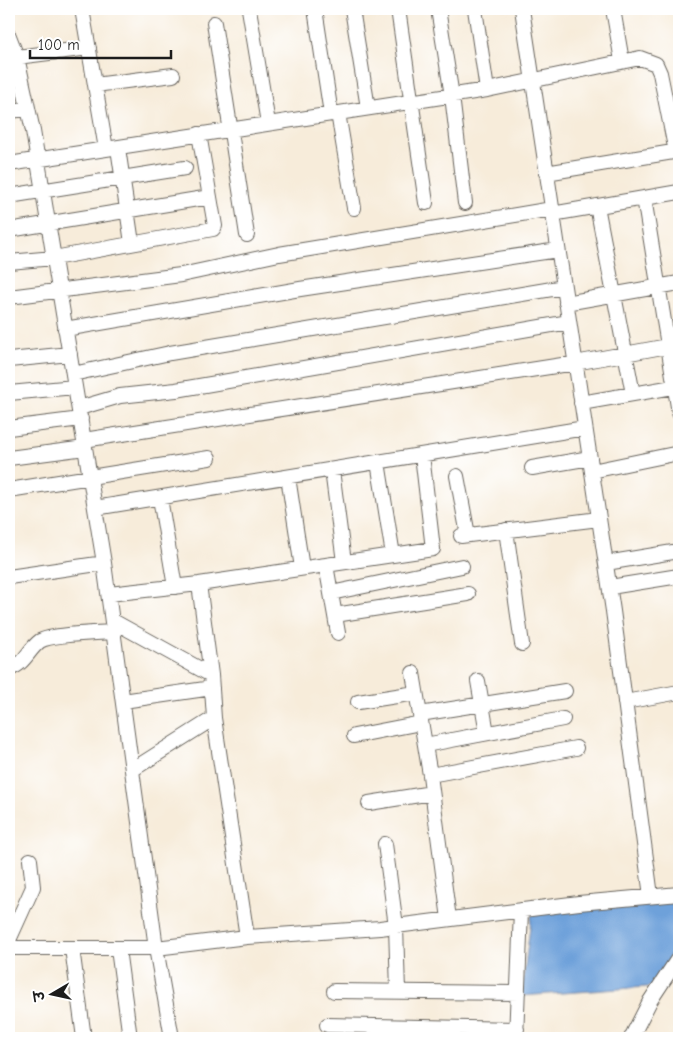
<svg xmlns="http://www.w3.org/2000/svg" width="688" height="1047" font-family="'Comic Neue','Playpen Sans Deva',sans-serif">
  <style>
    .water { fill: #6ea1da; stroke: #455e7b }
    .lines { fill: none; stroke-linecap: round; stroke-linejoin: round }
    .minor-casing { stroke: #69655e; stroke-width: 16 }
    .minor { stroke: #fff; stroke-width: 14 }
  </style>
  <rect width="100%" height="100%" fill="#fff"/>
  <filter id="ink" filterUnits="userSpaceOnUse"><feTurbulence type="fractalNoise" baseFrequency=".02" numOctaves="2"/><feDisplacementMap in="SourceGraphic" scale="10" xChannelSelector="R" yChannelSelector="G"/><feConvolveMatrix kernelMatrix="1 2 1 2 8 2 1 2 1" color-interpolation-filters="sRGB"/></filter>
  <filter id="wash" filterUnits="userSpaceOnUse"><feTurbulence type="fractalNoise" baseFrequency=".0096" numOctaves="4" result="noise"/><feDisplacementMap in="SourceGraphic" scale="20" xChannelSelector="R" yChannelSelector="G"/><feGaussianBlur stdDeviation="1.12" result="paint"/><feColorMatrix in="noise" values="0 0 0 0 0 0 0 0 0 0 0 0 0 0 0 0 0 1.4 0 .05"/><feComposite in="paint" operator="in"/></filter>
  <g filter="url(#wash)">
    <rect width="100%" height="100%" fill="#f7ecda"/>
    <path class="water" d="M678,900L676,961L660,986L521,996L532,912Z"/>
  </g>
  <g filter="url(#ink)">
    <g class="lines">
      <defs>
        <path id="minor" d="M82,9L106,149
          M249,9L268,123
          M315,9L331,114
          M352,9L368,108
          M398,9L426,203
          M438,9L452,96L465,203
          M475,9L487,90
          M522,9L613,611L651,896
          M613,9L622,61
          M214,23L247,235
          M9,36L17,57L33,131L104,563L156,948L172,1038
          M9,58L89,48
          M95,85L173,75
          M9,111L28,109
          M338,113L354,208
          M118,148L132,243
          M9,164L487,90L640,58L656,64L660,73L676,152
          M546,173L679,151
          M9,196L185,168
          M644,198L679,413
          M597,206L633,394
          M552,214L679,192
          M9,230L210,197
          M9,262L54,258L213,229L215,226L199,134
          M9,297L181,275L279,254L552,209
          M566,303L679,283
          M65,329L300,289L558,250
          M9,360L70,354
          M73,374L170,353L564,287
          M9,393L75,387
          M581,403L679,386
          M79,408L120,396L176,390L569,322
          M9,428L81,419
          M84,440L575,363L679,344
          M9,458L85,448
          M378,462L393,555
          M532,468L590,458
          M332,470L344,562
          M592,471L679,453
          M457,476L468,535
          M288,477L302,568
          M9,490L209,458
          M160,498L175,587
          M95,508L585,428
          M506,530L522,644
          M461,536L599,519
          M606,563L679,551
          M326,565L338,633
          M9,577L104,563
          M199,584L211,675L214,718L247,937
          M610,587L679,576
          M331,593L462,566
          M109,594L199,584L433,549L422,455
          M335,615L468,594
          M113,621L211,675
          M9,669C25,664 28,650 40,641C52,634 98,633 114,632
          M413,673L430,775L449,919
          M478,681L487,733
          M123,701L212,688
          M358,702L416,693
          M625,702L679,692
          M420,714L565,691
          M354,736L421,723
          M425,745L563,719
          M132,770L214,718
          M430,775L576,748
          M369,803L432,793
          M385,844L396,926L398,992
          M9,940L33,887L30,860
          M9,948H156L247,937L380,928L579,903L679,894
          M72,948L84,1038
          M118,949L130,1038
          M334,991L518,993
          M327,1025L517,1029
          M516,1038L521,910
          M631,1038L650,1001L679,957"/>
      </defs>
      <use href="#minor" class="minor-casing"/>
      <use href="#minor" class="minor"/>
    </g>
  </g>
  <rect width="688" height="1047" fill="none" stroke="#fff" stroke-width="30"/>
  <g transform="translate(52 994) rotate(261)" stroke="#ffffff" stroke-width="4" paint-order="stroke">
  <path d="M0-4L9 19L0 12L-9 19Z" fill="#1c1c1c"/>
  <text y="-8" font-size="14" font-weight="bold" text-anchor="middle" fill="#1c1c1c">उ</text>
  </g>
  <path d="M30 50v8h141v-8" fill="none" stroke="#1c1c1c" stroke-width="2.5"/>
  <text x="38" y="50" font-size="15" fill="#1c1c1c" stroke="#ffffff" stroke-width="4" paint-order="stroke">100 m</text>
</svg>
